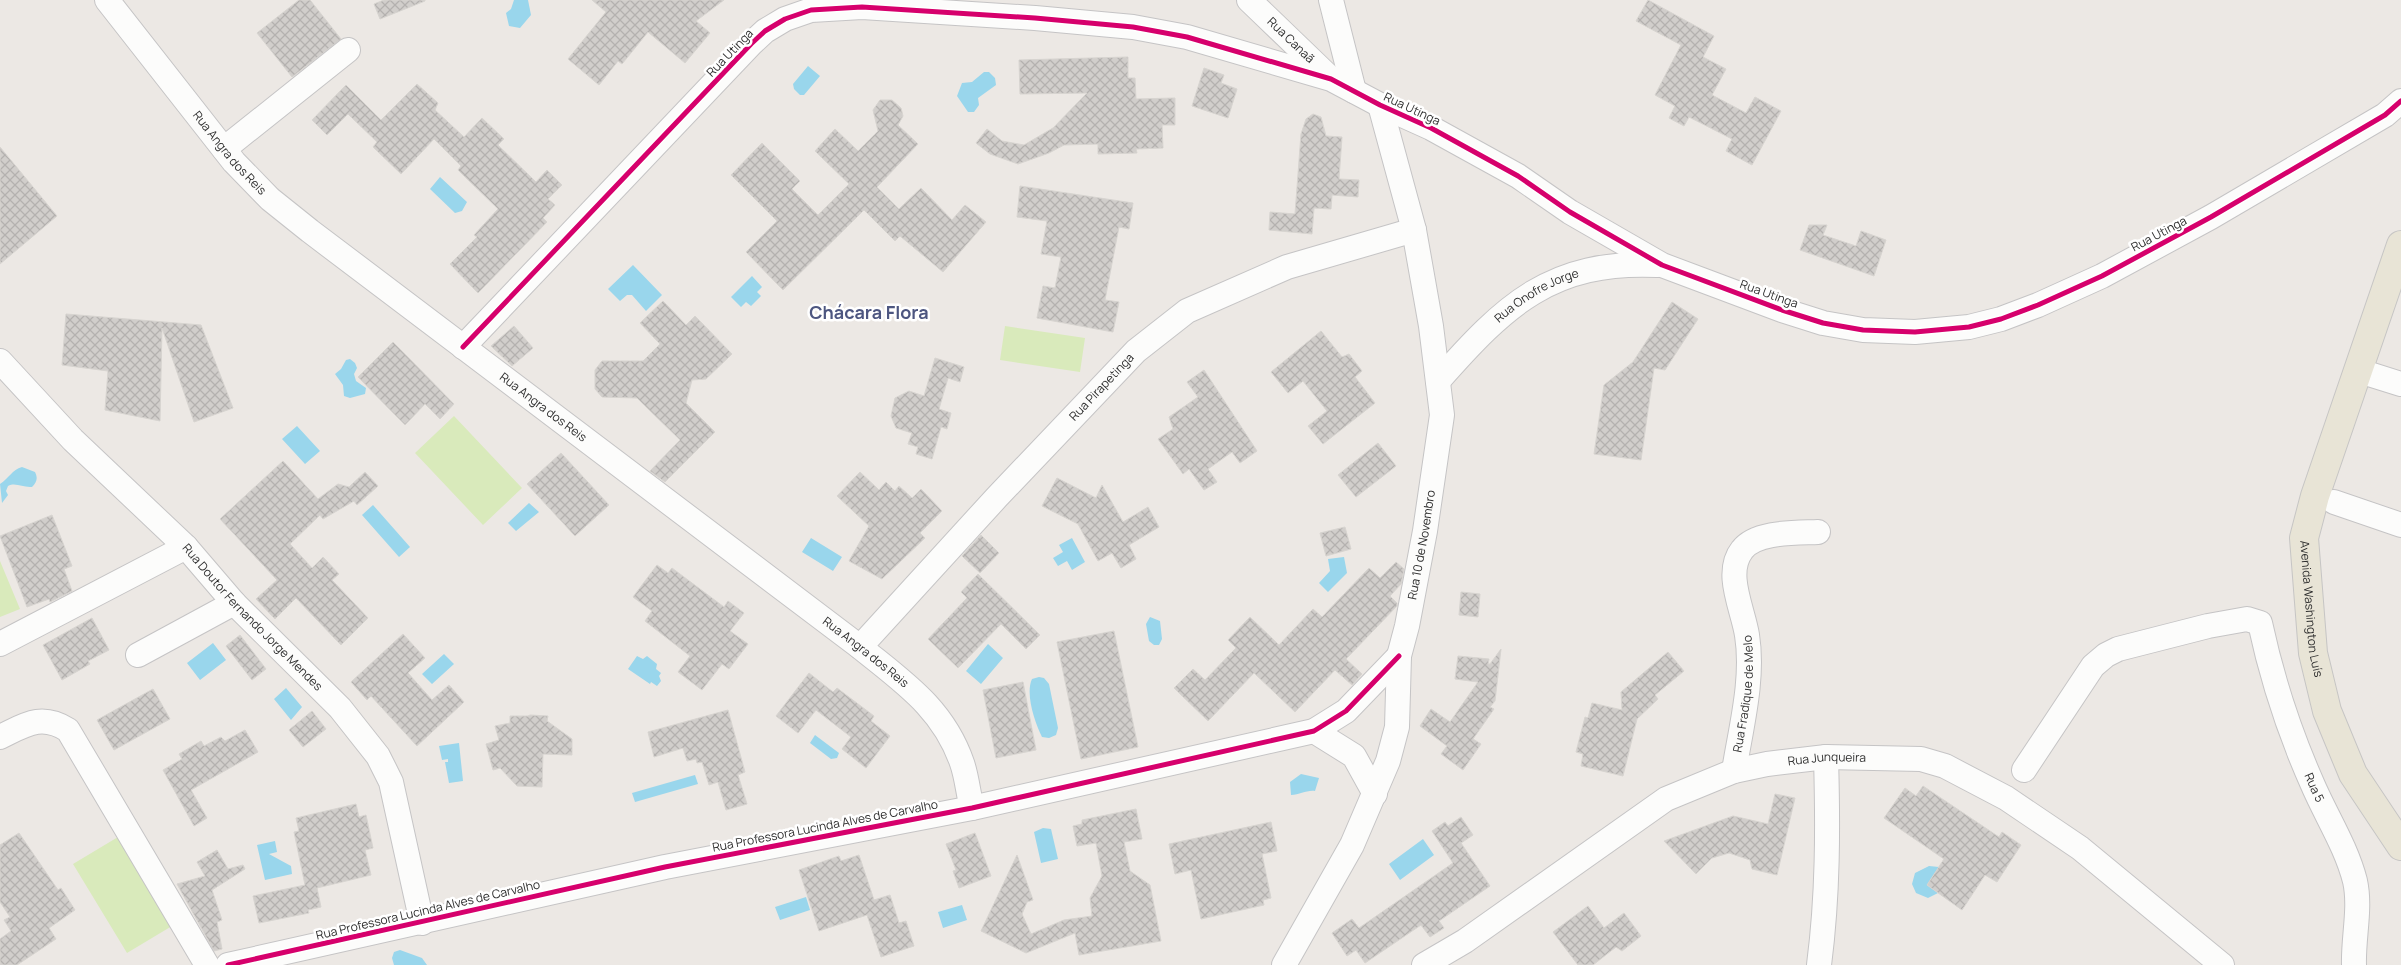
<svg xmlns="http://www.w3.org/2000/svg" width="2401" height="965" font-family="Manrope,sans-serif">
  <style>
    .pitch { fill: #d9eabb }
    .water { fill: #99d6ec }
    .building { fill: url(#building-cross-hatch); stroke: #d7d4d0 }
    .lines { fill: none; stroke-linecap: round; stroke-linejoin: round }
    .minor-casing { stroke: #c5c4c5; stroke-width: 26 }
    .major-casing { stroke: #c6c5c4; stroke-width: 30 }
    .minor { stroke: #fcfcfb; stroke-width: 24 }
    .major { stroke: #e8e4d6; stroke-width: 28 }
    .cycleway-casing { stroke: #fff; stroke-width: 8 }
    .cycleway { stroke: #d6006c; stroke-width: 5 }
    .labels { text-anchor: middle; stroke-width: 5; stroke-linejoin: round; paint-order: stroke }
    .street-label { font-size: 12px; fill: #2e2e2e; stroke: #fff }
    .district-label { font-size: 18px; font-weight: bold; fill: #4d5680; stroke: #fff }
  </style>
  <defs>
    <pattern id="building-cross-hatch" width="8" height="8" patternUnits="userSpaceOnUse" patternTransform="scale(1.25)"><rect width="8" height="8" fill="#d1cecb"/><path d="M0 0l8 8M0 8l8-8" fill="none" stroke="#b4b1af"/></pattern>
  </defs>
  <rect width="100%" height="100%" fill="#ece8e4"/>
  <path class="pitch" d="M1005,326L1085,338L1080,372L1000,360Z
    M454,416L522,488L483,525L415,453Z
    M0,561L20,609L0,617Z
    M118,837L172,926L127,953L73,864Z"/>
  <path class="water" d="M514,0H528L531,15L520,28L509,26L506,13L511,9Z
    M808,66L820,76L804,95H800L794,89L793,84Z
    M984,72H989L995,78L996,85L978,98L979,105L974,112H968L957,96L962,83L972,82Z
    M440,177L467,202L462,211L455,213L430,189Z
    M633,265L662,295L646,311L632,295H627L620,301L608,289Z
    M752,276L762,287L757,292L761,296L751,306L746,302L741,307L731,297Z
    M350,359L355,363L357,368L354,374L356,381L366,388L365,394L350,398L344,396L343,385L335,374L341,369L346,360Z
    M297,426L320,451L305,464L282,439Z
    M22,467L35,472C38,478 37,482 32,487C23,488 16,482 8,486L6,491L8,495L2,503L0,484C9,478 12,470 22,467Z
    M529,503L539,512L516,531L508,523Z
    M373,505L410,547L399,557L362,515Z
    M811,538L842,557L833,571L802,552Z
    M1072,538L1085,562L1072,570L1067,561L1058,566L1053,558L1063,552L1059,545Z
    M1344,557L1347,573L1328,592L1319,583L1330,571L1328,559Z
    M1150,617L1160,621L1162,639L1159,645H1154L1149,641L1146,624Z
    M213,643L226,660L200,680L187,663Z
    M988,644L1003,658L981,684L966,671Z
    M444,654L454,664L432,684L422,674Z
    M637,656L643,659L647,656L657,664L656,669L661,673L659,676L661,681L657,686L651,682L650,684L628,669Z
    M1039,677L1044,678L1049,684L1058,728L1056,735L1049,738L1042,737C1035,723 1025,694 1032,679Z
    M286,688L302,707L291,720L274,699Z
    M815,735L839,753L837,758L831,759L810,743Z
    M459,743L463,781L449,783L445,762H448V759L442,760L439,746Z
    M1301,774L1319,778L1315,791C1306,790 1300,795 1291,795L1290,782Z
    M695,775L698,784L635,802L632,793Z
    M1043,828L1051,829L1058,859L1041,863L1034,832Z
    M1423,839L1434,855L1400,880L1389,864Z
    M275,841L277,852L269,854L291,866L292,874L265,880L257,845Z
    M1929,866L1939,867L1927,885L1938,893L1928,898L1916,893L1912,884L1915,873Z
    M806,897L810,910L780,920L775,907Z
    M962,905L967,920L943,928L938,912Z
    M400,950L422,958L427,965H394L392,958L394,952Z"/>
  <path class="building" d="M299,0H310L341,39L292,77L257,33Z
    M384,0H425V1L380,19L374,4Z
    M592,0H724L696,21L710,33L685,63L648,32L622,64L618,61L599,85L568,59L606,12Z
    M1648,0L1714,36L1703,57L1726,69L1712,95L1746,113L1755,97L1781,111L1752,165L1726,151L1732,139L1689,117L1684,126L1669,118L1675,106L1655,95L1681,45L1636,21Z
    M1128,57V78H1135L1136,99L1175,98V125H1162L1163,148L1136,149L1137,153L1098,154V144L1064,145L1049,153L1018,164L990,154L976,143L987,129L1002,141L1024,145L1053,128L1087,93L1020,94L1019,60Z
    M1204,68L1224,75L1221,83L1237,89L1228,118L1192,106Z
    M417,84L438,103L435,110L464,137L482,118L504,139L498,145L536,182L547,170L562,185L548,199L555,205L543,218L547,222L478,293L450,264L477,237L474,235L498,209L458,170L461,166L434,139L401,174L373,147L377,142L348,114L327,135L312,120L346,85L381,120Z
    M880,100H892L901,108L903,116L898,125L918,144L877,187L899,209L921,188L952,220L965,205L986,222L943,272L900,236L895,241L864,210L783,290L746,252L777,221L731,175L762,143L800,181L792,189L818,215L849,184L815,151L835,129L858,151L878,131L873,110Z
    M1313,114L1321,117L1326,136L1342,137L1339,179L1359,180L1358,197L1332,195L1331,209L1314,208L1312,234L1269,230L1270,212L1295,214L1301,134L1306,119Z
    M0,147L57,216L0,264Z
    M1020,186L1133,203L1129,229L1119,227L1105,300L1119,302L1113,332L1037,318L1043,286L1055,288L1061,257L1041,254L1047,221L1017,217Z
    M1809,225H1827L1823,235L1856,246L1861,231L1886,240L1874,276L1800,250Z
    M663,301L686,325L695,316L732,354L706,379L692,380L686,403L715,432L665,482L650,471L680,440L637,398L602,397L595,389V370L602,361H643L660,344L640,323Z
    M1672,302L1698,319L1665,370L1654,368L1641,460L1594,454L1604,385L1633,362Z
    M66,314L201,325L233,408L194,422L162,328L160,421L105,410L108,371L62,365Z
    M514,326L533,348L512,366L491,346Z
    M1321,331L1342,357L1349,354L1362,371L1355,377L1375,403L1323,444L1308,426L1327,411L1303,381L1288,393L1271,372Z
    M393,342L454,404L440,419L425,404L405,425L358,377Z
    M935,358L964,367L960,382L948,378L939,409L951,413L947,429L941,427L932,459L916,454L918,447L908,444L912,433L896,428L891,416L895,398L909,391L924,396Z
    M1204,370L1257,451L1240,463L1232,452L1208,469L1217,482L1204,490L1189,469L1183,474L1158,439L1173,429L1169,417L1198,397L1187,382Z
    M1378,443L1396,466L1356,497L1338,475Z
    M561,453L609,505L575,536L527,484Z
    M283,461L318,499L338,484L349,487L365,472L378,486L357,505L354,501L323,519L320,515L290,544L312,568L323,557L339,574L332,580L368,618L341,645L296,598L275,619L256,599L277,580L220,519Z
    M860,472L879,490L886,482L895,491L899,486L912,498L921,489L942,511L920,533L925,538L882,579L849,561L869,526L837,496Z
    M1057,478L1096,498L1102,485L1123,522L1148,507L1159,527L1129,545L1136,559L1121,568L1112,553L1098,561L1078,524L1042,506Z
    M52,515L72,566L64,569L72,591L50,602L49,599L27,607L0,536Z
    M1345,527L1351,549L1326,556L1320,533Z
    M981,535L999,553L980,573L962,556Z
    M1396,562L1404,569L1401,584L1390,596L1397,603V606L1346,659L1362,674L1352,685L1335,670L1295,712L1254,673L1208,721L1174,688L1193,669L1205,680L1236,648L1228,640L1250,617L1279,645L1313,609L1322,617L1369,568L1380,578Z
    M657,565L668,573L672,568L724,607L728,601L744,613L730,631L748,644L729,669L722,664L702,690L678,672L690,656L645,621L652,611L633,597Z
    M978,574L1040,635L1026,649L1001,624L958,668L928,639L967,598L961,592Z
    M1461,592L1480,594L1478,617L1459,615Z
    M92,618L109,650L88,661L90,664L62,680L43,645Z
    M1114,631L1138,747L1081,759L1057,642Z
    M403,634L425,658L408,673L432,700L449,685L464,702L417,746L371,696L367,700L351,682Z
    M240,635L266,669L252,680L226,646Z
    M1501,649L1495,701L1490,707L1494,709L1473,739L1481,744L1463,770L1441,754L1447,746L1420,726L1431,709L1450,722L1478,682L1455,679L1458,656L1489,659L1488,664H1490Z
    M1668,652L1684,671L1655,695L1658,699L1637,719L1623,776L1581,766L1583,754L1576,752L1585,717L1588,718L1592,703L1622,710L1621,692Z
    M809,673L833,692L837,688L874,716L871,721L890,736L866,768L842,749L851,737L816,710L798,733L776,716Z
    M1023,682L1036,750L996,758L983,690Z
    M153,689L170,719L114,750L97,720Z
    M728,710L745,772L738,775L747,804L726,810L718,782L709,785L702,762L697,763L696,759L687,761L683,748L654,757L648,732Z
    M312,711L326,729L303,747L289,730Z
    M530,715L548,716L547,721L572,739V755L543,754L542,787L517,786L500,768L493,770L486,744L499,740L495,726L510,723V716H528Z
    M245,730L258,752L191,790L207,818L194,826L163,770L182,759L179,754L201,741L204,746L221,737L225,741Z
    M1923,786L1999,837L2002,832L2021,845L1997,882L1985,875L1962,910L1927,885L1944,859L1884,818L1905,788L1916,796Z
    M1775,794L1795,798L1777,875L1752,869L1750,860L1729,853L1712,858L1696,874L1664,841L1733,816L1768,824Z
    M356,804L359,817L366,815L373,848L365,850L371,875L317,888L321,907L308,910L309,913L259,923L253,896L305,885L294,832L299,831L296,818Z
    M1136,809L1142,839L1124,842L1130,871L1150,885L1161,941L1079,955L1075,933L1026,953L981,931L1017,855L1033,900L1027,902L1022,914L1031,934L1064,920L1092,916L1090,898L1102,876L1096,843L1077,846L1073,826L1082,824V820Z
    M1461,817L1473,835L1461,843L1490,886L1439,921L1444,928L1430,937L1421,925L1365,963L1356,950L1347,956L1332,933L1352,919L1359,928L1453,863L1432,831L1445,822L1448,826Z
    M1271,822L1277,851L1262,854L1271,898L1263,900L1264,905L1201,919L1191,870L1175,874L1169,844Z
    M19,833L58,890L61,888L75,910L49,928L56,939L17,965H0V939L11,931L4,920L10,917L0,902V845Z
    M975,833L991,876L959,888L953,871L956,870L946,844Z
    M217,850L228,869L243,865L245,869L212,890L222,920L217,922L222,949L214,951L177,884L205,876L197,862Z
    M859,855L874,900L890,895L899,923L906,921L914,946L881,957L867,915L819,931L799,870L839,856L841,861Z
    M1588,906L1604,928L1624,913L1641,936L1622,951L1616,947L1593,965H1578L1553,932Z"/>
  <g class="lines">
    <defs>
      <g id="minor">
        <path id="s1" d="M107,0L234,162L270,199L310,231L860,647C903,682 943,708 962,763C967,777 968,793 972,808"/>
        <path id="s2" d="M1249,0L1328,76"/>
        <path d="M1331,0L1354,91"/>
        <path d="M224,149L348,50"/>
        <path d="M463,347L751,44L765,31L785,19L811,10L862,7L1035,18L1133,27L1187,37L1331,79L1380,105L1431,128L1518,176L1570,212L1662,265L1782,310L1823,323L1863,330L1915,332L1969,327L2001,319L2038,305L2102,276L2211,217L2385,115L2401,101"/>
        <path id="s3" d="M0,361L73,440L186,547L234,603L340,708L378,756L391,782L422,923"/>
        <path d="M2369,374L2401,384"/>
        <path id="s4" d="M1438,381C1505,305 1551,260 1658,265"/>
        <path d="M2334,502L2401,525"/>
        <path d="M0,644L186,547"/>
        <path id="s5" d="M860,647L997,497L1136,351L1187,311L1287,267L1414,230"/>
        <path d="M138,655L234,603"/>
        <path d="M1314,731L1354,756L1375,794"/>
        <path d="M0,737C25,725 41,713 68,730L207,965"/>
        <path id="s6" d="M2024,770L2093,666L2106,655L2118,649L2208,626L2247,619L2260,623C2272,679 2289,731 2312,783C2326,816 2346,846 2355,881C2361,908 2353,938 2354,965"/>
        <path id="s7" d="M1734,771C1741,727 1754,679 1747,635C1743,609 1724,573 1742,550C1756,531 1797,533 1818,532"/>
        <path d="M228,965L665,867L972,808L1314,731L1346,711L1399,656"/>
        <path id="s8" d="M1284,965L1352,845L1388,761L1397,727L1399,656L1407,626L1425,531L1442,415L1431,326L1414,230L1380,105"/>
        <path id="s9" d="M1424,965L1465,941L1666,799L1734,771L1767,764L1826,757L1921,759L1945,766L2006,798L2080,848L2222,965"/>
        <path d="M1819,965C1828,896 1828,827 1826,757"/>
      </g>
      <g id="major">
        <path id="s10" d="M2401,245L2315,496L2304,538L2313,653L2327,711L2353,774L2401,846"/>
      </g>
    </defs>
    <use href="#minor" class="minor-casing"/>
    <use href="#major" class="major-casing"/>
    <use href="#minor" class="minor"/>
    <use href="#major" class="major"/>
    <defs>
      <path id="cycleway" d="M463,347L751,44L765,31L785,19L811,10L862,7L1035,18L1133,27L1187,37L1331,79L1380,105L1431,128L1518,176L1570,212L1662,265L1782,310L1823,323L1863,330L1915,332L1969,327L2001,319L2038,305L2102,276L2211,217L2385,115L2401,101
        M228,965L665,867L972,808L1314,731L1346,711L1399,656"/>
    </defs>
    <use href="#cycleway" class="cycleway-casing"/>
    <use href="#cycleway" class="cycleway"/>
  </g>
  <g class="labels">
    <g class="street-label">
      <text dy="4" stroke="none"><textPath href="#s2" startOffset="58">Rua Canaã</textPath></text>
      <text transform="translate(730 53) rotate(-46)" y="4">Rua Utinga</text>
      <text transform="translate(1412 109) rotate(25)" y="4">Rua Utinga</text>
      <text dy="4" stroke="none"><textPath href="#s1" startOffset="196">Rua Angra dos Reis</textPath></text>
      <text transform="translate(2159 234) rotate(-28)" y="4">Rua Utinga</text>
      <text transform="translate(1769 294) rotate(20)" y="4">Rua Utinga</text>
      <text dy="4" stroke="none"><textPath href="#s4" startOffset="132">Rua Onofre Jorge</textPath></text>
      <text dy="4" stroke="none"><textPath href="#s5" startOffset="355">Rua Pirapetinga</textPath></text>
      <text dy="4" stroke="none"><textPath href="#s1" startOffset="601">Rua Angra dos Reis</textPath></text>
      <text dy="4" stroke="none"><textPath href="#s8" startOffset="449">Rua 10 de Novembro</textPath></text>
      <text dy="4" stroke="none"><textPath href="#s10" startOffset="380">Avenida Washington Luís</textPath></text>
      <text dy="4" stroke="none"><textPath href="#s3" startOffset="360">Rua Doutor Fernando Jorge Mendes</textPath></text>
      <text dy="4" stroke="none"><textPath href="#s1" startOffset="1006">Rua Angra dos Reis</textPath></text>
      <text dy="4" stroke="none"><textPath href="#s7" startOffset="78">Rua Fradique de Melo</textPath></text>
      <text dy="4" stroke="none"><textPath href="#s9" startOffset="461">Rua Junqueira</textPath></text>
      <text dy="4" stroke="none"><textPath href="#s6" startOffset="475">Rua 5</textPath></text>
      <text transform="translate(825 826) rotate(-11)" y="4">Rua Professora Lucinda Alves de Carvalho</text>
      <text transform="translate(428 910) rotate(-13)" y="4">Rua Professora Lucinda Alves de Carvalho</text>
    </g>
    <g class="district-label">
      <text x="869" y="319">Chácara Flora</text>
    </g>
  </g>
</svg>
